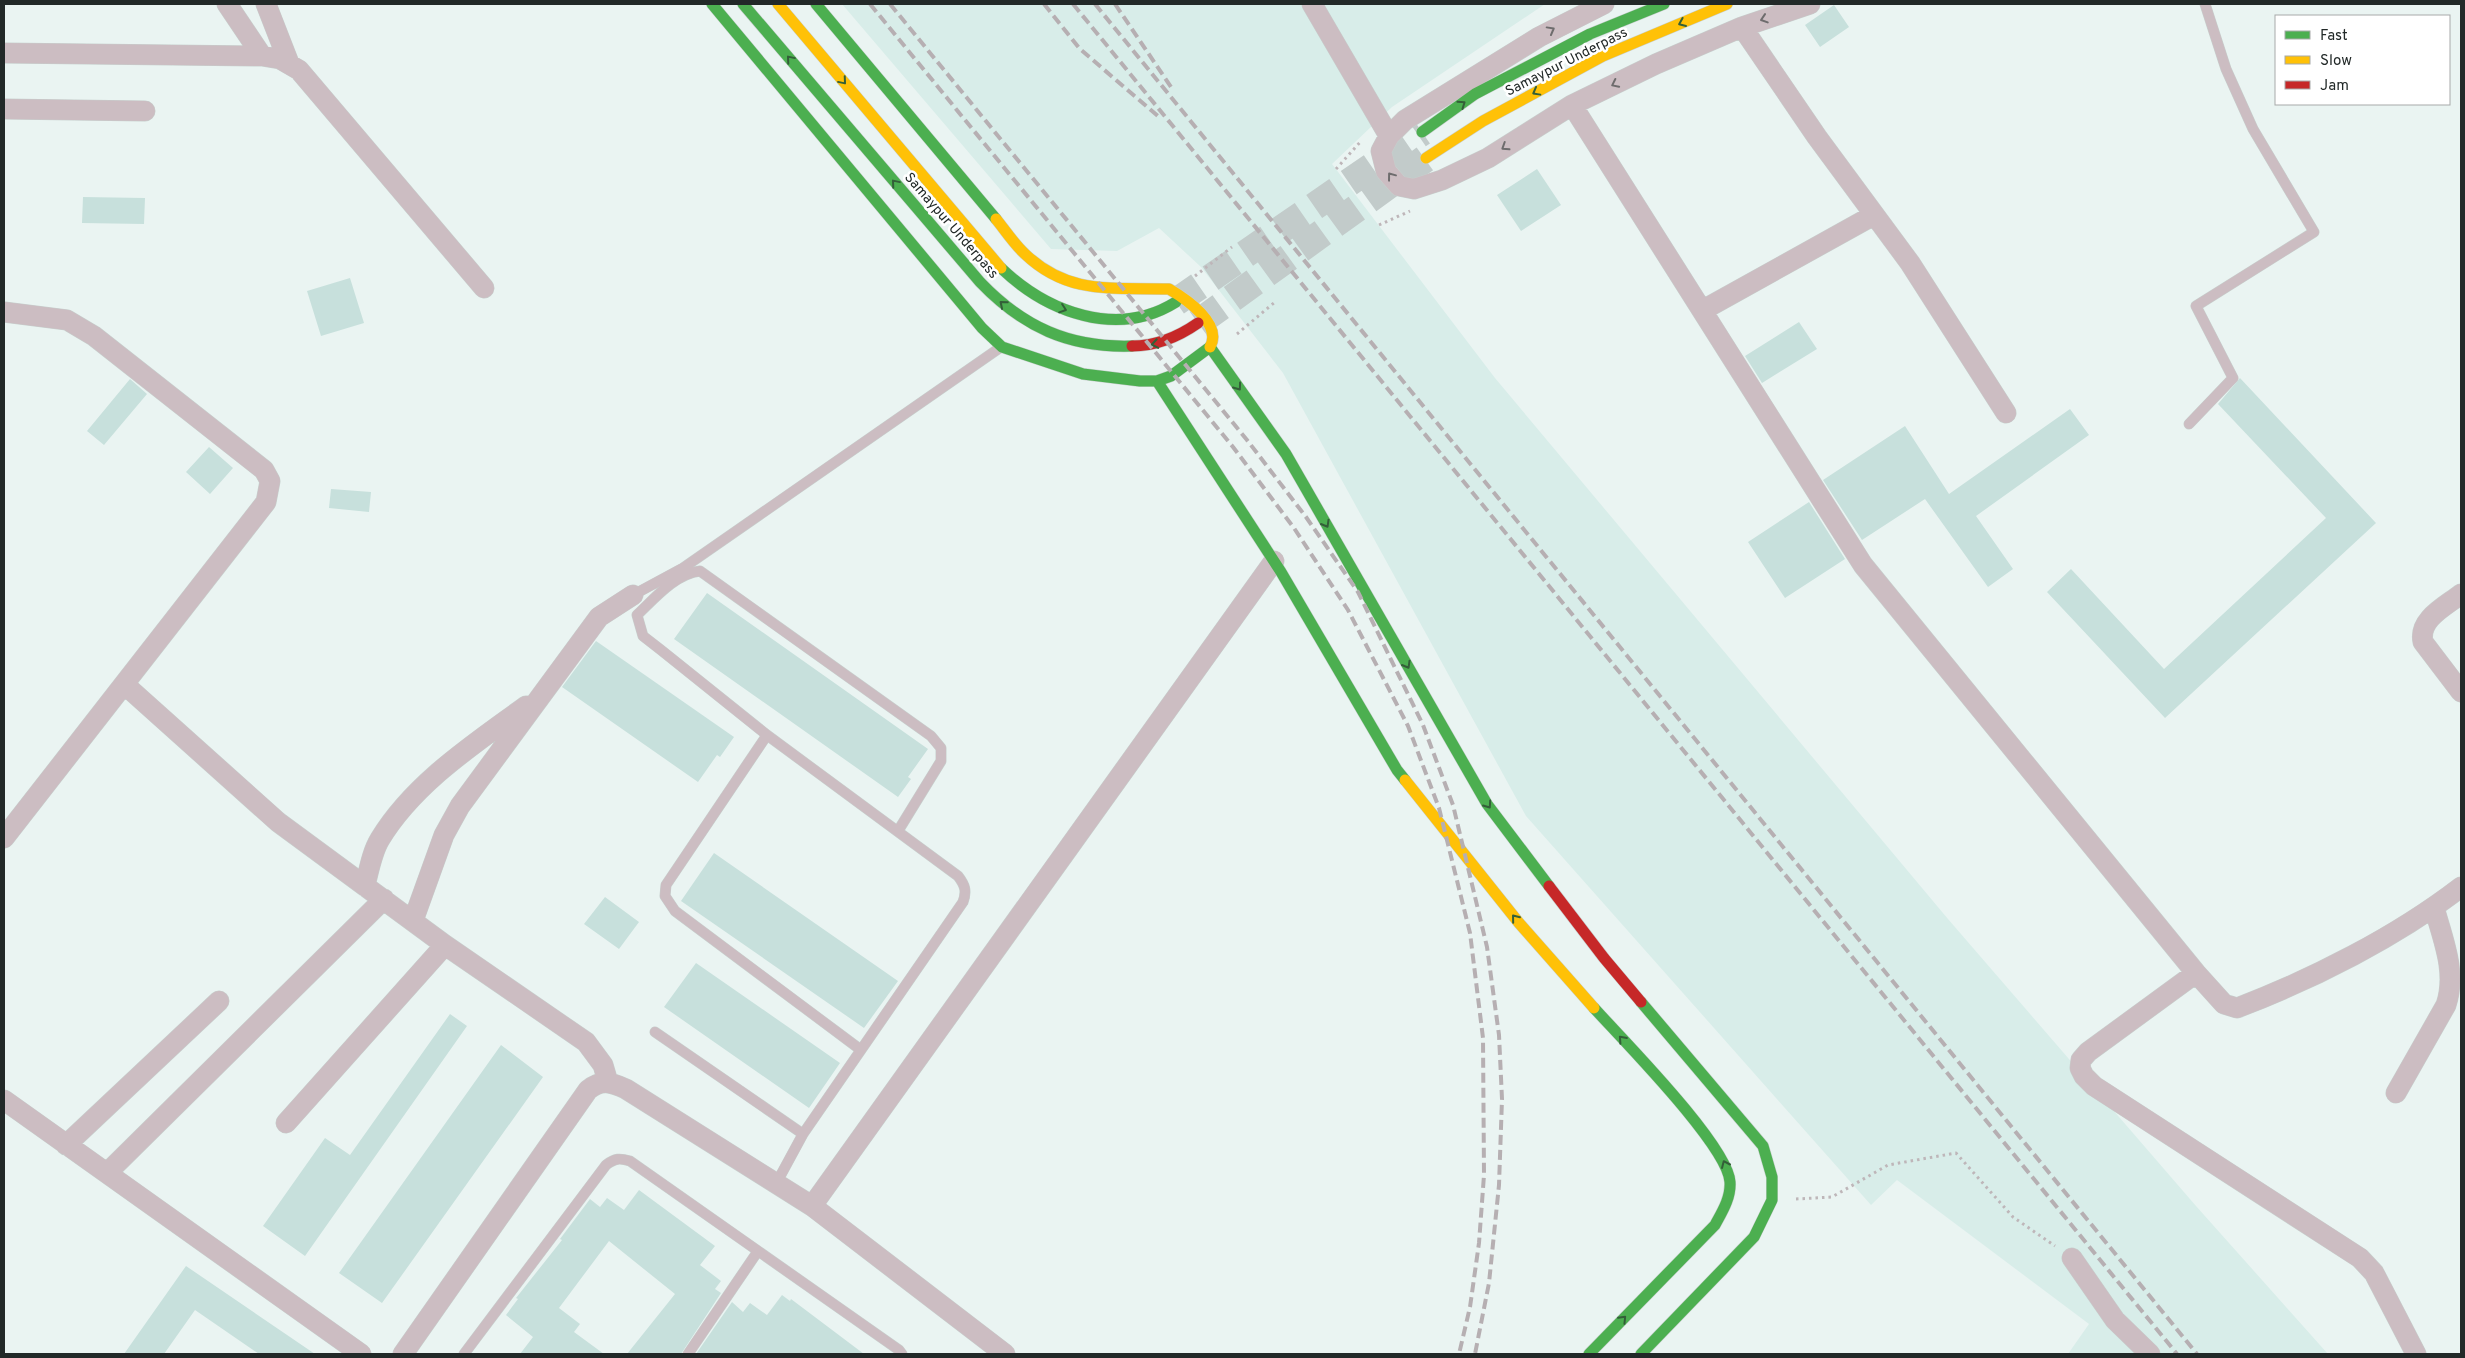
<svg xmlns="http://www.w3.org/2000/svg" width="2465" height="1358" font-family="Overpass,sans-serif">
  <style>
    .built { fill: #d8ede9 }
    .building { fill: #c7e0dc }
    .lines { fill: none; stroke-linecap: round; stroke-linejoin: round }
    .secondary-tunnel { stroke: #c2cbca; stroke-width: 28; stroke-dasharray: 28 14; stroke-linecap: butt }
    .lane-casing { stroke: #c7cfcd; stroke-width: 11 }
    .street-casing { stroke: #c7cfcd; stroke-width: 21 }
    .fast-casing { stroke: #c7cfcd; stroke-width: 12 }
    .slow-casing { stroke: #c7cfcd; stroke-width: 12 }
    .jam-casing { stroke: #c7cfcd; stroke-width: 12 }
    .path { stroke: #beb6b9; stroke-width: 3; stroke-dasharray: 2.5 4; stroke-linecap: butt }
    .lane { stroke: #ccbdc2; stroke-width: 10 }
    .street { stroke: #ccbdc2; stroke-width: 20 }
    .fast { stroke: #4caf50; stroke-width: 11 }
    .slow { stroke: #ffc107; stroke-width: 11 }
    .jam { stroke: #c62828; stroke-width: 11 }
    .rail { stroke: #b6afb2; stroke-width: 4; stroke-dasharray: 10 5; stroke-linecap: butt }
    .oneway { stroke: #6e6c6d }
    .oneway2 { stroke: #335f38 }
    .labels { text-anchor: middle; stroke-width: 5; stroke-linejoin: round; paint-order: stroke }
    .street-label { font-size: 14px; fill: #222928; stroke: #fff }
  </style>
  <rect width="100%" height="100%" fill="#eaf4f2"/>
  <path class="built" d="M842,4H1545L1392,107L1332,164L1495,378L1948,919L2196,1206L2328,1354H2068L2089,1324L1897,1180L1871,1205L1526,816L1283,373L1201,267L1159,228L1117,251L1051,249Z"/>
  <path class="building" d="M1834,5L1849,27L1820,47L1805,25Z
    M1537,169L1561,205L1521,231L1497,195Z
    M83,197L145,198L144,224L82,223Z
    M350,278L364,323L321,336L307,291Z
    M1799,322L1817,349L1762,383L1745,356Z
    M2240,378L2376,523L2165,718L2047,592L2071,569L2164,669L2326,518L2218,404Z
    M130,379L147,394L104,445L87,431Z
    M2070,409L2089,435L1976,516L2013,569L1988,587L1925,499L1862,540L1823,480L1905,426L1949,494Z
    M209,447L233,468L210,494L186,472Z
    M331,489L371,492L369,512L329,508Z
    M1809,502L1845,559L1785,598L1748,542Z
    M707,593L928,749L908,777L911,779L898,797L674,639Z
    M596,641L734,737L720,757L717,755L698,782L562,687Z
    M714,853L898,981L864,1028L681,901Z
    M605,897L639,922L619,949L584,924Z
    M696,963L840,1063L809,1108L664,1007Z
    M450,1014L467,1026L305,1256L263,1226L325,1138L350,1155Z
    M501,1045L543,1077L382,1303L339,1273Z
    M639,1190L715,1246L700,1265L721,1281L715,1289L721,1293L681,1354H627L675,1294L609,1241L559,1308L580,1324L574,1332L604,1354H520L533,1337L506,1315L518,1299L516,1298L562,1240L560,1239L590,1199L600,1207L607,1198L624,1210Z
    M186,1266L315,1354H259L195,1310L164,1354H124Z
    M782,1295L790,1301L791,1299L864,1354H696L732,1302L743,1312L750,1303L767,1315Z"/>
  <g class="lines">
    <path class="secondary-tunnel" d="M1176,302L1422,132
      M1198,323L1426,158"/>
    <defs>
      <path id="lane" d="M2189,424L2233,378L2196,306L2314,232L2253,129L2226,69L2205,4
        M633,595L683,568L1001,347
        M767,735L666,885L665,896L675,911L861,1050
        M655,1032L803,1134
        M777,1182L803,1134L963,902C967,891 965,885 958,876L767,735L661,650L643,636L637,615C655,598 675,574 700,571L931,736L941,748V761L898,831
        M464,1354L606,1165C615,1158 620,1158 630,1161L899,1350L902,1354
        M688,1354L758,1251"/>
      <path id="street" d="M227,4L262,56
        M266,4L289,63
        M1312,4L1389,136
        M1604,4L1539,37L1405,120L1389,136L1381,151L1386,171L1399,186L1414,189L1442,180L1488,158L1572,105L1656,64L1742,27L1810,4
        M1742,27L1817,137L1910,263L2006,413
        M4,53L262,56L280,59L299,70L484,288
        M1572,105L1863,565L2196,973L2224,1004L2237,1008C2313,979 2396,937 2461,887
        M4,109L145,111
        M1703,310L1874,215
        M4,312L67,320L94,336L264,470L270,481L266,502L4,838
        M2461,594C2446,606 2418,619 2423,642L2461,692
        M124,684L278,822L445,945L586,1042L603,1065L608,1082
        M365,886C369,870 372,852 380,839C414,783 474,744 526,706
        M413,921L444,835L460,806L599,617L633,595
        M2196,973L2088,1052L2081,1060L2080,1068L2084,1076L2094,1086L2360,1258L2374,1273L2416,1354
        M2396,1093L2446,1005C2457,972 2443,940 2434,907
        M4,1100L361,1354
        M286,1123L445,945
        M66,1145L219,1001
        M107,1173L384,899
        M812,1206L1274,561
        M2072,1258L2115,1320L2150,1354
        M403,1354L588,1090C601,1079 611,1082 626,1089L812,1206L1005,1354"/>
      <path id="fast" d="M712,4L982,328L1002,347L1083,374L1140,381H1157L1171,376L1210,347
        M743,4L980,282C1023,327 1069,348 1132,346
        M816,4L996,219
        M1422,132L1475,94L1590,34L1664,4
        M1001,268C1047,312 1117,339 1176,302
        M1210,347L1286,454L1487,804L1549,886
        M1157,381L1281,572L1397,770L1405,780
        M1589,1354L1715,1225C1722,1212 1731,1198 1730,1182C1728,1146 1623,1040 1594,1008
        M1641,1354L1754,1237L1772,1200V1177L1763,1146L1641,1002"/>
      <path id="slow" d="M778,4L1001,268
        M1426,158L1483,121L1603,56L1727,4
        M996,219C1005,230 1014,244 1025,254C1069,296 1114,287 1169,289C1186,299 1223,324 1210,347
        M1405,780L1519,923L1594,1008"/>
      <path id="jam" d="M1132,346C1157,346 1178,337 1198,323
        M1549,886L1604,958L1641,1002"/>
    </defs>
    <use href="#lane" class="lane-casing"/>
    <use href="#street" class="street-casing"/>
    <use href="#fast" class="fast-casing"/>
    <use href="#slow" class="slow-casing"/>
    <use href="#jam" class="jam-casing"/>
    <path class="path" d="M1336,169L1362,140
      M1379,225L1410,211
      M1195,276L1232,247
      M1237,334L1275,302
      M1796,1199L1832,1197L1888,1165L1956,1153L2013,1217L2055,1246"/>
    <use href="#lane" class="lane"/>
    <use href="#street" class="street"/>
    <use href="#fast" class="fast"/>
    <use href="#slow" class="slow"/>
    <use href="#jam" class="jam"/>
    <path class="rail" d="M870,4L1233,447L1294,528L1348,610L1408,726L1439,808L1470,933L1483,1038L1484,1175L1479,1243L1470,1307L1459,1354
      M890,4L1247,440L1306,517L1358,592L1423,725L1453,805L1487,947L1499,1035L1502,1099L1499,1185L1489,1283L1475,1354
      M1044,4L1080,49L1159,117
      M1073,4L2177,1354
      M1095,4L2197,1354
      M1115,4L1171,87"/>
  </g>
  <defs><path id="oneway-chevron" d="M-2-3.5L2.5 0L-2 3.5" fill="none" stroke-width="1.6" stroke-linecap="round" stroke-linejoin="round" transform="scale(1.25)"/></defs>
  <g class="oneway">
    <use href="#oneway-chevron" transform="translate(1764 19) rotate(162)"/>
    <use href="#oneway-chevron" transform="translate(1551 30) rotate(-29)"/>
    <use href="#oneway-chevron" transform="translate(1615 84) rotate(154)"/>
    <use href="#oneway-chevron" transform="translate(1505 147) rotate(147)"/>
    <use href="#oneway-chevron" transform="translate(1391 176) rotate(-127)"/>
  </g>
  <g class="oneway2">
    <use href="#oneway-chevron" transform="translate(1682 23) rotate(157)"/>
    <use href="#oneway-chevron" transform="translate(790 59) rotate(-130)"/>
    <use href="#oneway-chevron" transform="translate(843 81) rotate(50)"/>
    <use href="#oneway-chevron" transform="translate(1536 92) rotate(151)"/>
    <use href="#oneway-chevron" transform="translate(1462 104) rotate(-35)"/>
    <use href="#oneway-chevron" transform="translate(895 183) rotate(-130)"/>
    <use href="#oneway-chevron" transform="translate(1003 304) rotate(-140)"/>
    <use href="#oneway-chevron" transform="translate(1063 309) rotate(19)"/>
    <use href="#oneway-chevron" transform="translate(1155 344) rotate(170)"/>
    <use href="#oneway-chevron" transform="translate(1238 387) rotate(54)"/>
    <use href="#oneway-chevron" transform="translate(1326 524) rotate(60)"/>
    <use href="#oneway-chevron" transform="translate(1407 665) rotate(60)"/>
    <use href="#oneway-chevron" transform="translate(1488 805) rotate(55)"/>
    <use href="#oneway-chevron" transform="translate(1515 918) rotate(-129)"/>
    <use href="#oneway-chevron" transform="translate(1622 1039) rotate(-132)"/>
    <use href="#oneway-chevron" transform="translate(1725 1164) rotate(-114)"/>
    <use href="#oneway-chevron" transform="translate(1623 1319) rotate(-46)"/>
  </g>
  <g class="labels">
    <g class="street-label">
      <text transform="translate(1566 61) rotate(-27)" y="5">Samaypur Underpass</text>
      <text transform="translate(952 225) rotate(49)" y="5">Samaypur Underpass</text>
    </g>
  </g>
  <rect width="2465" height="1358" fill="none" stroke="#222928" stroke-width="10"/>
  <rect x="2275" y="15" width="175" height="90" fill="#ffffff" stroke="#a7a9a9"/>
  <rect x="2285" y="31" width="25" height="8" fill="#4caf50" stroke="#a7a9a9"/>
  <text x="2320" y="40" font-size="15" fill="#222928">Fast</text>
  <rect x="2285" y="56" width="25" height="8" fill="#ffc107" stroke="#a7a9a9"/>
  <text x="2320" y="65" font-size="15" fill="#222928">Slow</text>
  <rect x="2285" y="81" width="25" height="8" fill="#c62828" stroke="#a7a9a9"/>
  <text x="2320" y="90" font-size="15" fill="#222928">Jam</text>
</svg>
